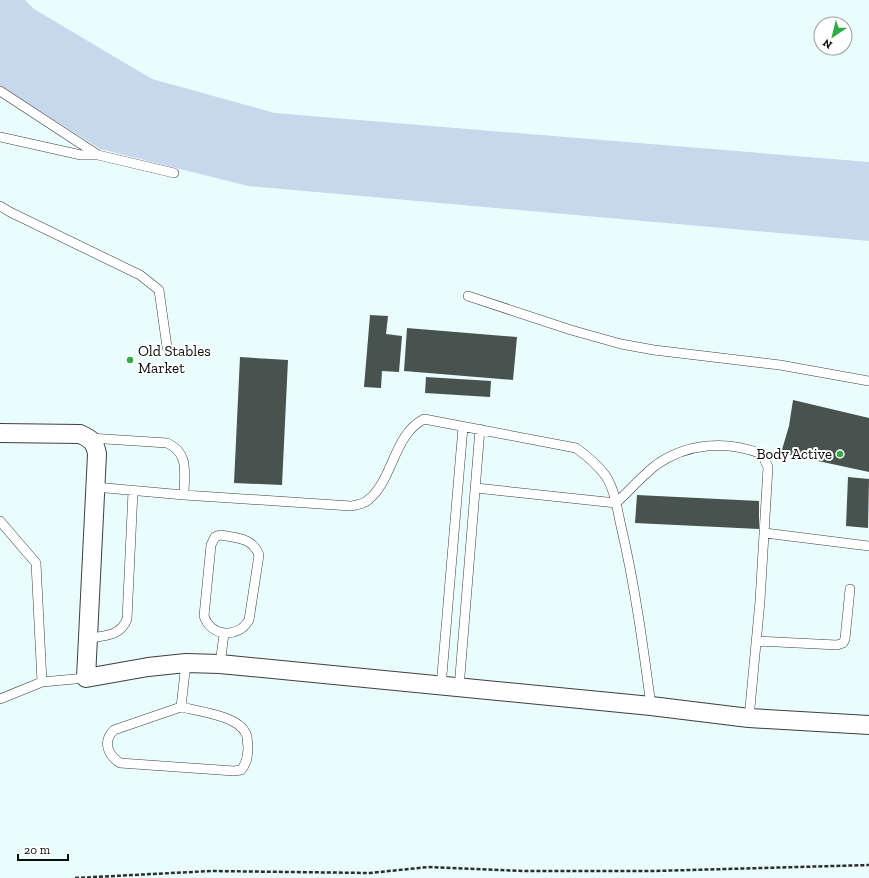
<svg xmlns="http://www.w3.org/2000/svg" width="869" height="878" font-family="'Zilla Slab',serif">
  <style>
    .pitch { fill: #c8d8ec }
    .building { fill: #48524e }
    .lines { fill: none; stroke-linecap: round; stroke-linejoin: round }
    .service-casing { stroke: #3e3e3e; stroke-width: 10 }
    .minor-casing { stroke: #3e3e3e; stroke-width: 20 }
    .path { stroke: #2d2d2d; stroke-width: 2.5; stroke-dasharray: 4 2; stroke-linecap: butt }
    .service { stroke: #fff; stroke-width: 9 }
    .minor { stroke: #fff; stroke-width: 18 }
    .poi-dot { fill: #31ac46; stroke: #fff; stroke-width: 1.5 }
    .labels { text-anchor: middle; stroke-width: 4; stroke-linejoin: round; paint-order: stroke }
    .poi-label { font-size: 15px; fill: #0b0b0b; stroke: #fff; text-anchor: start }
  </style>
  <rect width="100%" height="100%" fill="#eafdfd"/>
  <path class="pitch" d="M0,0H25L34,9L152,79L275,113L869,162V241L248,186L100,149L0,86Z"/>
  <path class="building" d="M370,315L388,316L386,334L402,336L399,372L382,371L381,388L364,387Z
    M407,328L517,337L513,380L404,371Z
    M240,357L288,360L282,485L234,483Z
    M426,377L491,381L490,397L425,393Z
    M793,400L869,418V472L781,453L789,426Z
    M848,477L869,479L868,528L846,526Z
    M637,495L759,501V529L635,523Z"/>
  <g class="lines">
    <defs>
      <path id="service" d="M0,91L98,155
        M0,137L81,155H98L174,173
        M0,206L10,212L140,275L159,290L167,347
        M468,296L571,330L621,344L654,350L780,365L869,381
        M90,438L167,443C190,453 184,474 184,495
        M95,487L184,495L351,506C356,505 364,504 368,500C394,479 393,435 424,419L576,448C587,456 597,464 605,475C615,489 617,509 621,526C635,586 643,645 651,706
        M476,488L616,503C629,491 642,476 656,465C687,443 726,440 762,454L768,467L760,601L749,718
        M0,521L36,563L42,682
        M765,533L869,546
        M220,535C236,538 252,537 259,555L249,620C238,639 211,637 204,616L211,545L215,537Z
        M88,638C104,636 121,636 127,619L133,491
        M756,641L837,645L843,643L845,639L850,589
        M220,664L224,634
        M441,687L463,427
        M459,688L480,429
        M0,699L42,682L86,678
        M181,707C198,711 239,716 246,734C248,737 247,743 248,747C248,756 247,763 241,770L234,771L120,763C108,755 102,742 114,730Z
        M181,707L186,663"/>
      <path id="minor" d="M0,433L80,434C91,439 95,442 97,454L86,678L148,667L186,663L220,664L651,706L749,718L869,725"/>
    </defs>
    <use href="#service" class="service-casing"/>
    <use href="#minor" class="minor-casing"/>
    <path class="path" d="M75,878L211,871L370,873L428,867L522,871H655L869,865"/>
    <use href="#service" class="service"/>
    <use href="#minor" class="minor"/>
  </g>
  <g class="poi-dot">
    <circle cx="130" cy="360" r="4"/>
    <circle cx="840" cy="454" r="4"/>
  </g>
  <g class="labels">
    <g class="poi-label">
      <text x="138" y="356">Old Stables<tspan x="138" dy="17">Market</tspan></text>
      <text x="832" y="459" text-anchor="end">Body Active</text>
    </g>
  </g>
  <g transform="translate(833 36) rotate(215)"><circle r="19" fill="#ffffff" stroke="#9d9d9d"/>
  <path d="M0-3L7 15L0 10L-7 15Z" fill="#31ac46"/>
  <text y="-6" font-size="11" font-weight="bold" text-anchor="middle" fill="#0b0b0b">N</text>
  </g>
  <path d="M18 854v6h50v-6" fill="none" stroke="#0b0b0b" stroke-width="2"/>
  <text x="24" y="854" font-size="12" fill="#0b0b0b" stroke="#ffffff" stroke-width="3" paint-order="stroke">20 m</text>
</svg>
